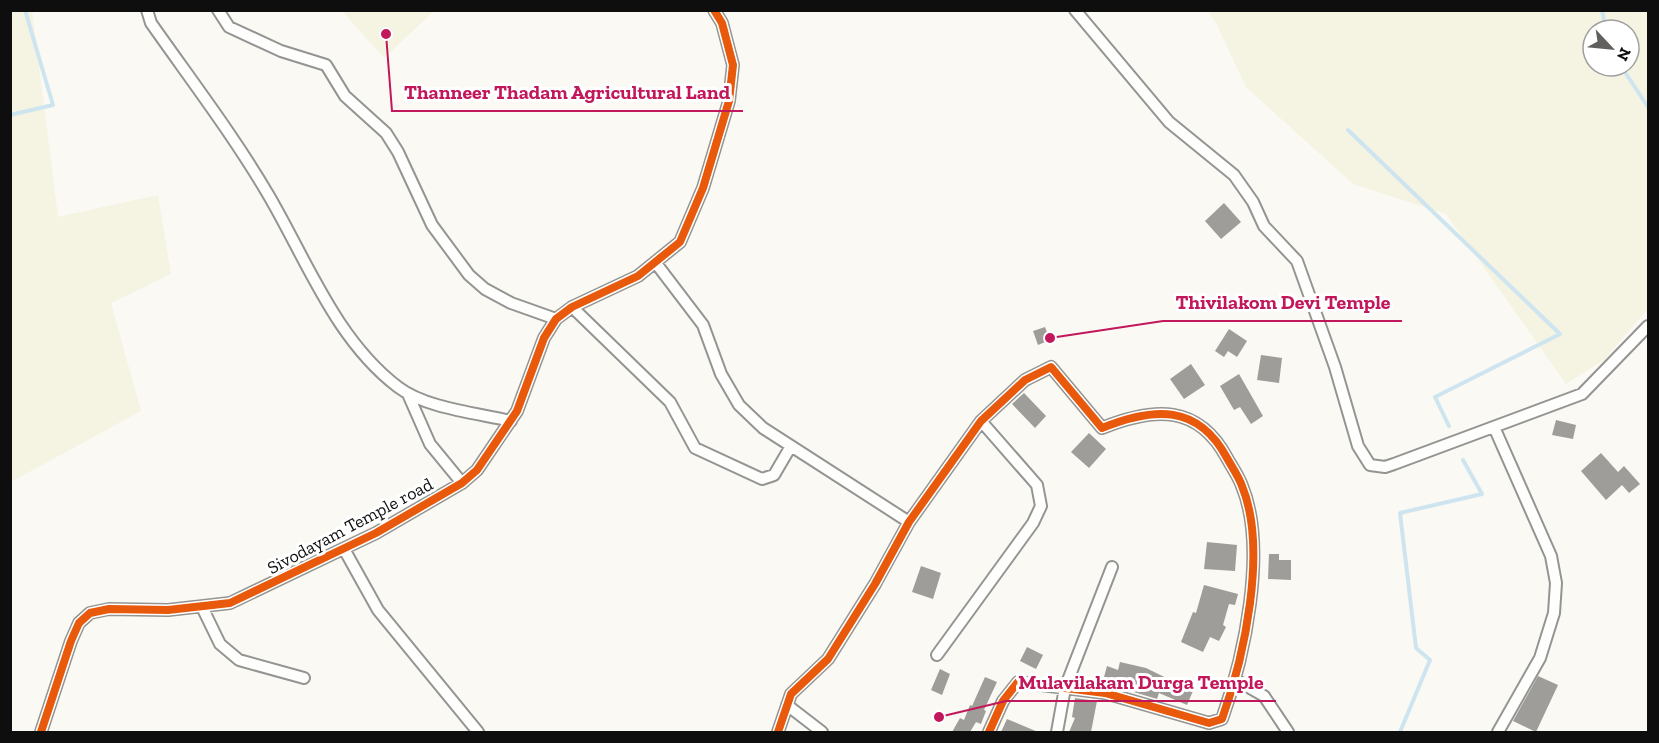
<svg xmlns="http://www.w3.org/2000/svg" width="1659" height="743" font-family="'Zilla Slab',serif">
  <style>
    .farmland { fill: #f5f3e2; fill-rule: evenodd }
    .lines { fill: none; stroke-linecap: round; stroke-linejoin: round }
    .stream { stroke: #cee5f0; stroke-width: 4 }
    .building { fill: #9e9d99 }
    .minor-casing { stroke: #949492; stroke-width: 14 }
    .minor { stroke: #fefefd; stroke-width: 10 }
    .cycleway-casing { stroke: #fff; stroke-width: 11 }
    .cycleway { stroke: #e8590c; stroke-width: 8 }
    .labels { text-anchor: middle; stroke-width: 6; stroke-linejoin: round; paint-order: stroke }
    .street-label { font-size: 18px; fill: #0e0e0e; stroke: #fff }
    .leader { fill: none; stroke: #c2185b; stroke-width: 2 }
    .callout-dot { fill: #c2185b; stroke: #fff; stroke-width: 2 }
    .callout-label { font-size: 20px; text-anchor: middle; font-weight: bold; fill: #c2185b; stroke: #fff; stroke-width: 6; stroke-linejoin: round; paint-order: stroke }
  </style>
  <rect width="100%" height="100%" fill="#faf9f4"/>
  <path class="farmland" d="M32,10L58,217L158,195L171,274L111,303L141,411L11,482L10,11Z
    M342,11H434L384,58Z
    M1208,11H1648V309L1604,360L1566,384L1446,214L1353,184L1246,87L1216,23ZM1593,30H1629V66H1593Z"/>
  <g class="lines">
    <path class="stream" d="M1602,10L1606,30
      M1621,66L1648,107
      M10,115L53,105L25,10
      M1348,130L1560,334L1435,397L1449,426
      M1400,732L1430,660L1416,648L1400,513L1482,494L1463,460"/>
  </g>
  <path class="building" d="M1224,203L1241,222L1221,239L1205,221Z
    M1045,327L1050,340L1038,345L1033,331Z
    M1229,329L1247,341L1237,357L1228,351L1224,357L1215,351Z
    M1261,355L1282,358L1279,383L1257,380Z
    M1191,364L1205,385L1184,399L1170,379Z
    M1239,374L1263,416L1251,424L1240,407L1234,410L1220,386Z
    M1024,393L1046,416L1035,428L1012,404Z
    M1556,420L1576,425L1573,439L1552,435Z
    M1089,433L1106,449L1089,468L1071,452Z
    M1601,453L1618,472L1624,466L1640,484L1629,493L1622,485L1606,500L1581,471Z
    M1207,542L1237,545L1235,571L1204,569Z
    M1269,554H1279V560H1291V580L1268,579Z
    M921,566L941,573L933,599L912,592Z
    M1204,585L1238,594L1235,605L1229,604L1223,625L1226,627L1219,641L1210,637L1203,652L1181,642L1193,612L1196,613Z
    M1027,647L1043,655L1036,669L1020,661Z
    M1120,662L1146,668L1193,691L1187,705L1159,693L1157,699L1117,687L1119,681L1104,677L1107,666L1118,670Z
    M940,669L950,674L942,695L931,690Z
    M1538,676L1558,685L1536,732L1513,721Z
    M985,677L997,682L984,710L986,711L981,724L976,722L970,732H952L960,718L964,720L970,705L972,706Z
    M1075,698L1097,701L1091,732H1069L1075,718L1072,717Z
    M1007,719L1038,732H1001Z"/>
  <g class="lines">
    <defs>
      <path id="minor" d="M147,10L151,23C191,80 234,136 269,196C307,261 336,340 398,387C425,408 477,413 511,421
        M218,10L229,27L281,51L326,65L345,96L386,133L398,152L432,225L469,275L485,289L511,303L556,319
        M1075,10L1169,122L1234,175L1253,202L1264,226L1297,261L1335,367L1358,446L1370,465L1385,467L1394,464L1582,394L1648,326
        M655,262L703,325L721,374L739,405L763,428L909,522
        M572,307L670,402L695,448L762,479L774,475L791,446
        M408,394L430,444L462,483
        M1494,427L1551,556L1556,583L1554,613L1540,658L1498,732
        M344,549L378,610L478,732
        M202,607L220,644L239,660L304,678
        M937,655L1033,523L1041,506L1037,485L981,421
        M1236,680L1264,696L1288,732
        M787,705L822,732
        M41,732L71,641L79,623L90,613L109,609L168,610L230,603L376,533L462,483L477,470L517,411L544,338L556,319L572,307L638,276L680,242L703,188L729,101L733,65L722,23L714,10
        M778,732L791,694L828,659L875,584L909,522L981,421L1025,380L1051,367L1102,428C1154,407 1198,404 1227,458C1232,467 1239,477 1242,486C1268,549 1244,658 1222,719L1209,723L1105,693L1018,682L1003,701L989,732
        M1057,732L1065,688L1112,567"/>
    </defs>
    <use href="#minor" class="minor-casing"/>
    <use href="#minor" class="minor"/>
    <defs>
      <path id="cycleway" d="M41,732L71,641L79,623L90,613L109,609L168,610L230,603L376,533L462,483L477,470L517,411L544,338L556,319L572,307L638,276L680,242L703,188L729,101L733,65L722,23L714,10
        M778,732L791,694L828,659L875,584L909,522L981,421L1025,380L1051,367L1102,428C1154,407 1198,404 1227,458C1232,467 1239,477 1242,486C1268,549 1244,658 1222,719L1209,723L1105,693L1018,682L1003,701L989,732"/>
    </defs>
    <use href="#cycleway" class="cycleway-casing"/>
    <use href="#cycleway" class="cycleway"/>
  </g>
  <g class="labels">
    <g class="street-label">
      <text transform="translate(350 526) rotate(-28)" y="6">Sivodayam Temple road</text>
    </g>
  </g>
  <path class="leader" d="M386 34L392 111H743M1050 338L1163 321H1402M939 717L1006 701H1276"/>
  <g class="callout-dot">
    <circle cx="386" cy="34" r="6"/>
    <circle cx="1050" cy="338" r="6"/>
    <circle cx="939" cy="717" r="6"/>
  </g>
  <g class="callout-label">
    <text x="567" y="99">Thanneer Thadam Agricultural Land</text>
    <text x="1283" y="309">Thivilakom Devi Temple</text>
    <text x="1141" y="689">Mulavilakam Durga Temple</text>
  </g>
  <rect width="1659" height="743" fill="none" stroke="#0e0e0e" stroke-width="24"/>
  <g transform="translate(1611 48) rotate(116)"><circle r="28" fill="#ffffff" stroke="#9f9f9f" stroke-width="1.5"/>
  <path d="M0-4.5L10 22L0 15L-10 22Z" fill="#61605e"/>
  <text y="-9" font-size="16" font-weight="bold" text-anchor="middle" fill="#0e0e0e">N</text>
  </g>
</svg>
